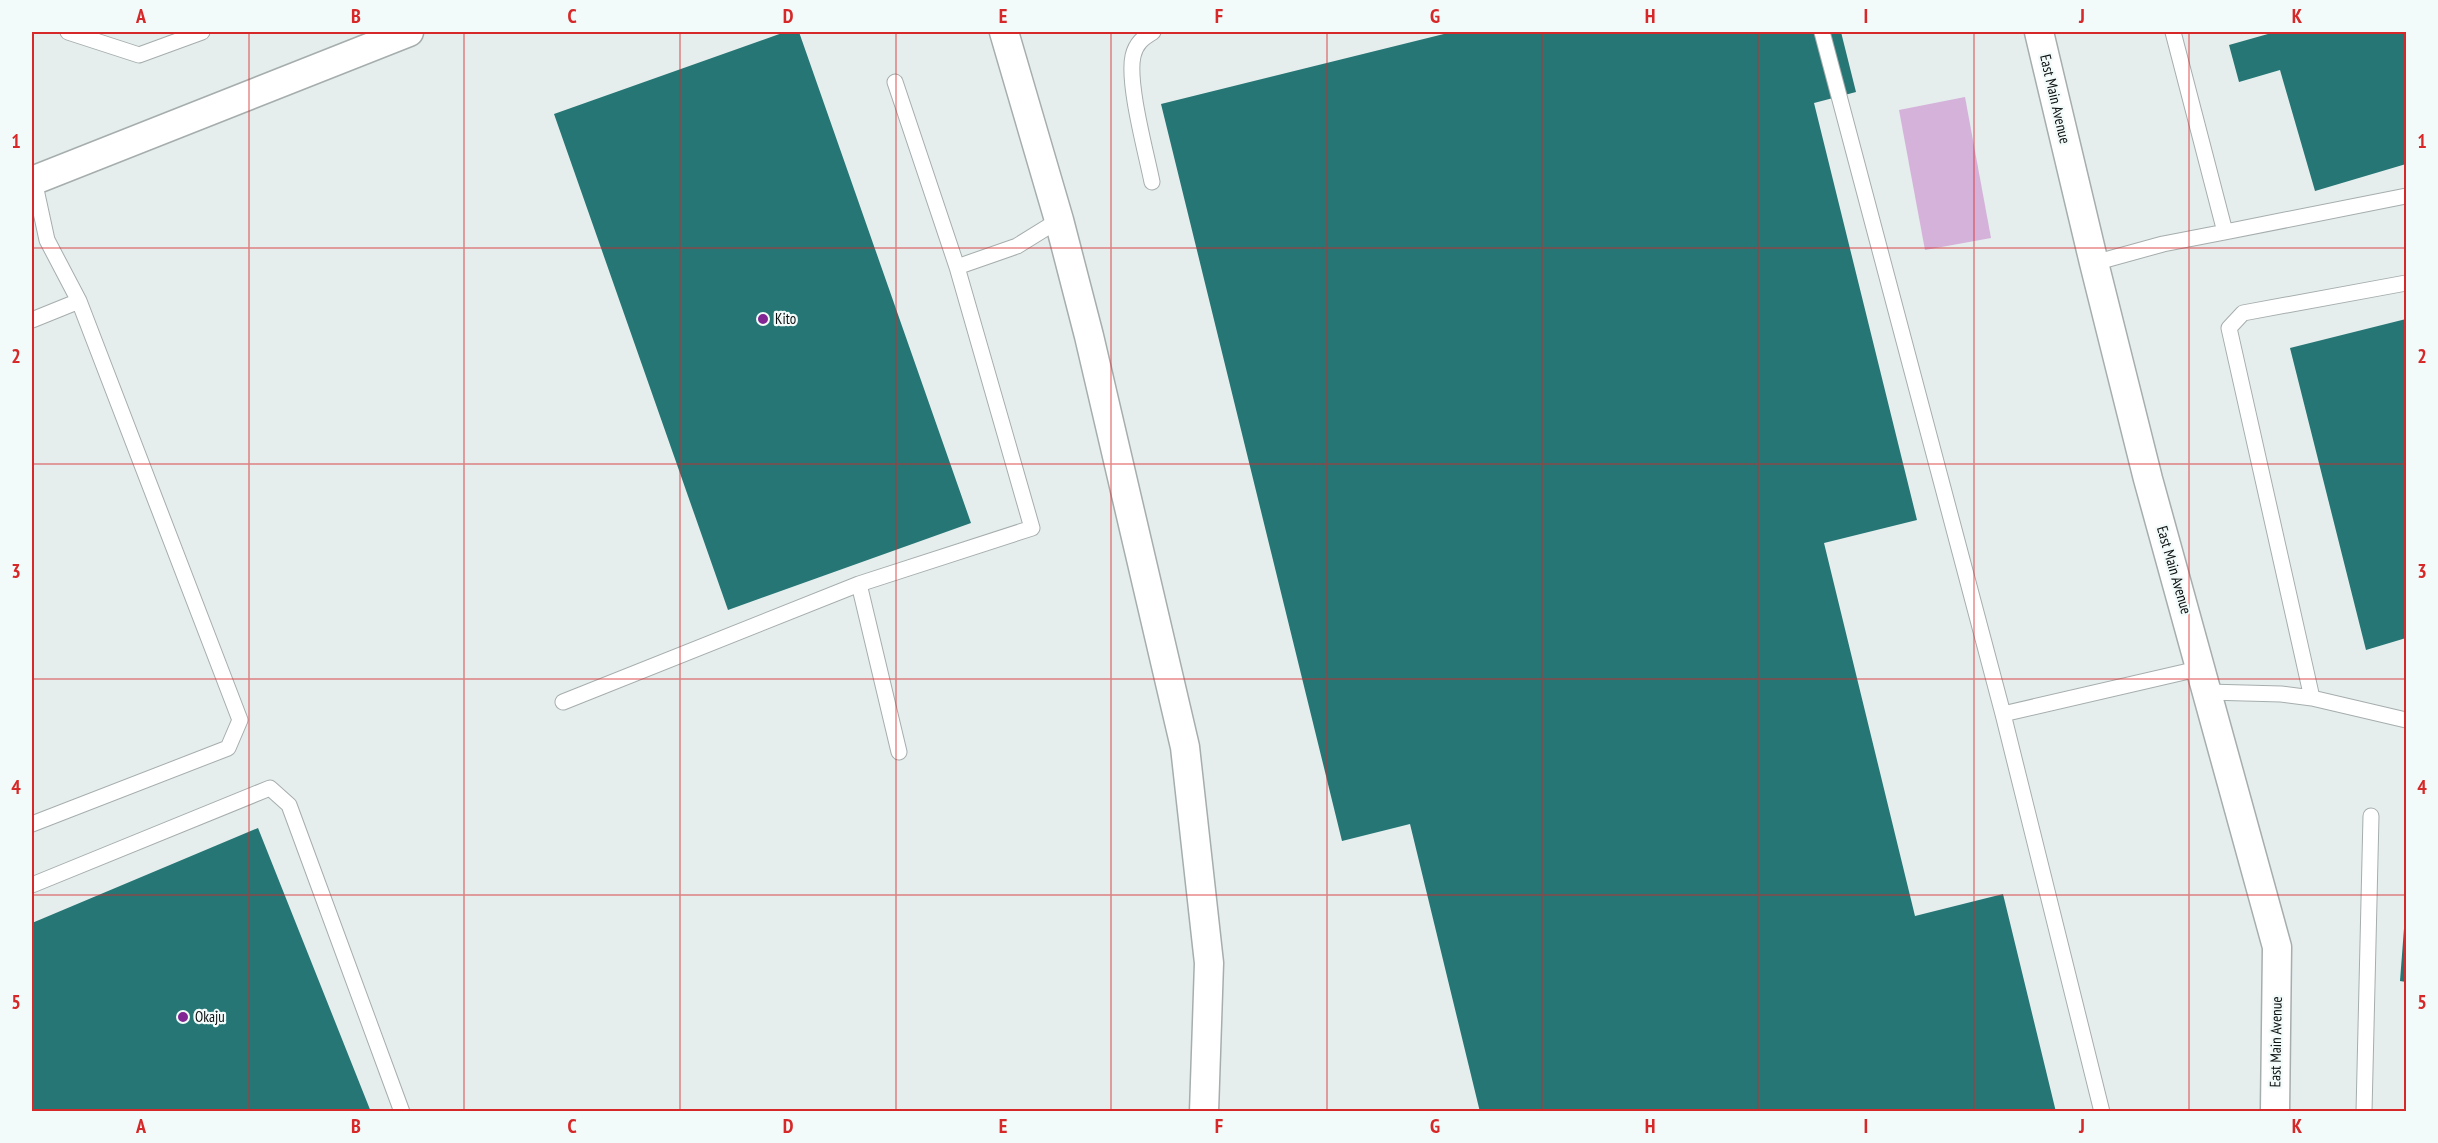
<svg xmlns="http://www.w3.org/2000/svg" width="2438" height="1143" font-family="'PT Sans Narrow',sans-serif">
  <style>
    .green { fill: #d4b2da }
    .building { fill: #257675 }
    .lines { fill: none; stroke-linecap: round; stroke-linejoin: round }
    .lane-casing { stroke: #a6adad; stroke-width: 17 }
    .street-casing { stroke: #a6adad; stroke-width: 31 }
    .lane { stroke: #fff; stroke-width: 15 }
    .street { stroke: #fff; stroke-width: 28 }
    .grid { fill: none; stroke: #d62828; stroke-width: 1.5; stroke-opacity: 0.55 }
    .poi-dot { fill: #822693; stroke: #f2fbfa; stroke-width: 2 }
    .labels { text-anchor: middle; stroke-width: 4.5; stroke-linejoin: round; paint-order: stroke }
    .street-label { font-size: 15px; fill: #0e1111; stroke: #f2fbfa }
    .poi-label { font-size: 15px; fill: #0e1111; stroke: #f2fbfa; text-anchor: start }
    .neatline { fill: none; stroke: #d62828; stroke-width: 2 }
    .grid-label { font-size: 20px; text-anchor: middle; font-weight: bold; fill: #d62828 }
  </style>
  <rect width="100%" height="100%" fill="#e5eded"/>
  <path class="green" d="M1965,97L1991,238L1925,250L1899,110Z"/>
  <path class="building" d="M785,32H799L971,523L728,610L554,114Z
    M1452,32H1841L1856,92L1814,103L1917,520L1824,543L1915,916L2003,894L2056,1112H1480L1410,824L1342,841L1161,104Z
    M2275,32H2406V164L2315,191L2280,70L2239,82L2229,45Z
    M2406,319V638L2366,650L2290,348Z
    M258,828L371,1112H32V923Z
    M2405,915H2406V982L2400,981Z"/>
  <g class="lines">
    <defs>
      <path id="lane" d="M68,32L139,55L202,32
        M1822,32L2003,714L2102,1112
        M895,82L957,267L1017,246L1059,220
        M1152,182C1146,152 1127,83 1133,56C1136,43 1143,38 1153,32
        M2225,232L2406,196
        M2094,263L2163,244L2225,232L2173,32
        M32,320L79,301
        M859,584L899,752
        M2208,692L2281,694L2312,698L2406,720
        M2312,698L2229,328L2243,313L2406,283
        M563,702L859,584L1032,528L957,267
        M2003,714L2202,668
        M32,824L228,748L240,720L79,301L47,240L34,180
        M32,885L270,788L289,805L402,1112
        M2364,1112L2371,816"/>
      <path id="street" d="M1004,32L1059,220L1089,336L1185,747L1209,963L1204,1112
        M2039,32L2094,263L2148,479L2277,947L2275,1112
        M32,181L409,32"/>
    </defs>
    <use href="#lane" class="lane-casing"/>
    <use href="#street" class="street-casing"/>
    <use href="#lane" class="lane"/>
    <use href="#street" class="street"/>
  </g>
  <path class="grid" d="M249,32V1112M464,32V1112M680,32V1112M896,32V1112M1111,32V1112M1327,32V1112M1542,32V1112M1758,32V1112M1974,32V1112M2189,32V1112M32,248H2406M32,464H2406M32,679H2406M32,895H2406"/>
  <g class="poi-dot">
    <circle cx="763" cy="319" r="6"/>
    <circle cx="183" cy="1017" r="6"/>
  </g>
  <g class="labels">
    <g class="street-label">
      <text transform="translate(2055 99) rotate(77)" y="5">East Main Avenue</text>
      <text transform="translate(2174 570) rotate(74)" y="5">East Main Avenue</text>
      <text transform="translate(2276 1042) rotate(-89)" y="5">East Main Avenue</text>
    </g>
    <g class="poi-label">
      <text x="775" y="324">Kito</text>
      <text x="195" y="1022">Okaju</text>
    </g>
  </g>
  <rect width="2438" height="1143" fill="none" stroke="#f2fbfa" stroke-width="66"/>
  <rect x="33" y="33" width="2372" height="1077" class="neatline"/>
  <g class="grid-label">
    <text x="141" y="23">A</text>
    <text x="356" y="23">B</text>
    <text x="572" y="23">C</text>
    <text x="788" y="23">D</text>
    <text x="1003" y="23">E</text>
    <text x="1219" y="23">F</text>
    <text x="1435" y="23">G</text>
    <text x="1650" y="23">H</text>
    <text x="1866" y="23">I</text>
    <text x="2082" y="23">J</text>
    <text x="2297" y="23">K</text>
    <text x="16" y="148">1</text>
    <text x="2422" y="148">1</text>
    <text x="16" y="363">2</text>
    <text x="2422" y="363">2</text>
    <text x="16" y="578">3</text>
    <text x="2422" y="578">3</text>
    <text x="16" y="794">4</text>
    <text x="2422" y="794">4</text>
    <text x="16" y="1009">5</text>
    <text x="2422" y="1009">5</text>
    <text x="141" y="1133">A</text>
    <text x="356" y="1133">B</text>
    <text x="572" y="1133">C</text>
    <text x="788" y="1133">D</text>
    <text x="1003" y="1133">E</text>
    <text x="1219" y="1133">F</text>
    <text x="1435" y="1133">G</text>
    <text x="1650" y="1133">H</text>
    <text x="1866" y="1133">I</text>
    <text x="2082" y="1133">J</text>
    <text x="2297" y="1133">K</text>
  </g>
</svg>
